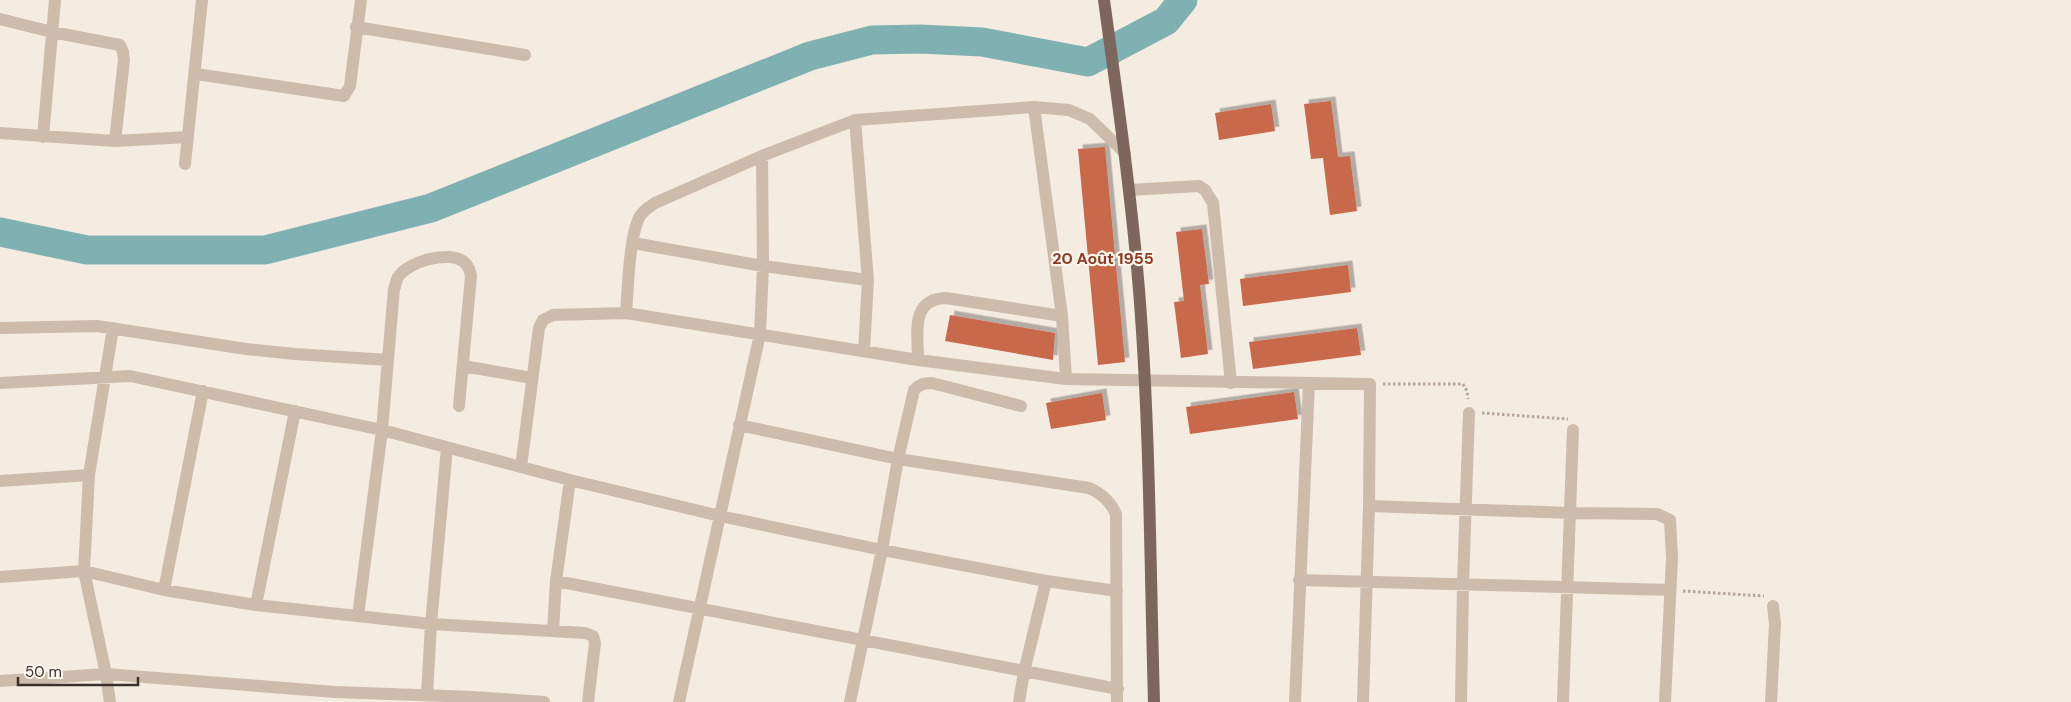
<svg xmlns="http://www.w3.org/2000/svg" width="2071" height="702" font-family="'DM Sans',sans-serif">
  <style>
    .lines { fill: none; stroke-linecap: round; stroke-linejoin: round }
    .river { stroke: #7fb0b2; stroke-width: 29 }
    .building { fill: #c8694b; filter: url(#shadow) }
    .path { stroke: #b9a596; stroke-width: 3; stroke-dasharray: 2.5 2.5; stroke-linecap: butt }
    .street { stroke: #cdbbac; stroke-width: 12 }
    .primary { stroke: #7d675c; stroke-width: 12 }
    .labels { text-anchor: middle; stroke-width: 4.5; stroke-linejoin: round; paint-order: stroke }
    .neighbourhood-label { font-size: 16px; font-weight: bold; fill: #8c3b22; stroke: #fbf5ee }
  </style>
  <defs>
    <filter id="shadow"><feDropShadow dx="4.5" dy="-4.5" stdDeviation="0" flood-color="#0004"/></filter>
  </defs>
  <rect width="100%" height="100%" fill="#f4ebe1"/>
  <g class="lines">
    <path class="river" d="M0,232L87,250H265L431,208L810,56L872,40L920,39L982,42L1088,62L1166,21L1183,0"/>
  </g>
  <path class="building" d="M1331,101L1338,157L1350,156L1357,211L1330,215L1323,158L1311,159L1304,104Z
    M1271,104L1275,131L1219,140L1215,113Z
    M1105,147L1125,362L1098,365L1078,149Z
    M1202,229L1209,284L1200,285L1208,354L1181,358L1174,302L1184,301L1176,232Z
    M1348,265L1351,292L1243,306L1240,279Z
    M950,315L1055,333L1053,360L945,341Z
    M1357,328L1361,355L1253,369L1249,342Z
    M1294,392L1298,419L1190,434L1186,407Z
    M1102,393L1106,420L1051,429L1046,403Z"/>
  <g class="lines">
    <path class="path" d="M1383,384H1463L1467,391L1468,399
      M1482,413L1568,419
      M1683,591L1764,596"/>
    <path class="street" d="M0,19L52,32L120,45L123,52L124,60L115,141
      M356,27L525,55
      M196,74L344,96L350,86L361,0
      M1034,107L1062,316L1066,379
      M855,120L868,280
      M0,133L115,141L188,137
      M43,137L55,0
      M185,164L202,0
      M1129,190L1199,186L1205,190L1213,203L1231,383
      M633,243L763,266L868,280L864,351
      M626,313C628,290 629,235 640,216C644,210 649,207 655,203L762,156L855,120L1034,107L1069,110L1090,119L1125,153
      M0,328L97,326L246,349L295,354L388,360
      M918,360C918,333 910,299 946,298L1062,316
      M463,366L532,378
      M0,383L130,376L382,430L570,480L720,516L882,550L1046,581L1117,591
      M739,425L898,459L1089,488C1102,494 1110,501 1116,514L1117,702
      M521,467L539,328L543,320L553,315L626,313L918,360L1066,379L1370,384L1369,506L1363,702
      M0,481L89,475
      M1369,506L1571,513L1657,514L1670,520L1672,558L1665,702
      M0,577L84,571L164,590L256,605L431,624L585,633L593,636L595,643L588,702
      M1299,580L1670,590
      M556,581L1118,689
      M164,590L203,391
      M256,605L295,411
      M358,616L382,430L394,289C396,285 396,280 398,277C409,261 449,250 464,262C469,266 470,271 471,276L459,406
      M553,630L556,581L570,480
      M0,681L106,674L335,692L473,697L544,702
      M427,695L431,624L447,448
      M110,702L106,674L84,571L89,475L113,328
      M679,702L760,334L763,266L762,156
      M850,702L882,550L898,459L914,390C920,384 924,383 932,383L1021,406
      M1019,702L1024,672L1046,581
      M1295,702L1309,383
      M1461,702L1463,584L1469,413
      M1563,702L1573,430
      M1771,702L1775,624L1773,606"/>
    <path class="primary" d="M1104,0C1117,96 1131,193 1139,290C1150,427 1150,565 1154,702"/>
  </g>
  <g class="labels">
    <g class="neighbourhood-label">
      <text x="1103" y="264">20 Août 1955</text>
    </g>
  </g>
  <path d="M18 677v8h120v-8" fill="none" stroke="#3b302b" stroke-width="2.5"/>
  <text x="25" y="677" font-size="15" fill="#3b302b" stroke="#fbf5ee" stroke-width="4" paint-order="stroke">50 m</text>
</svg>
